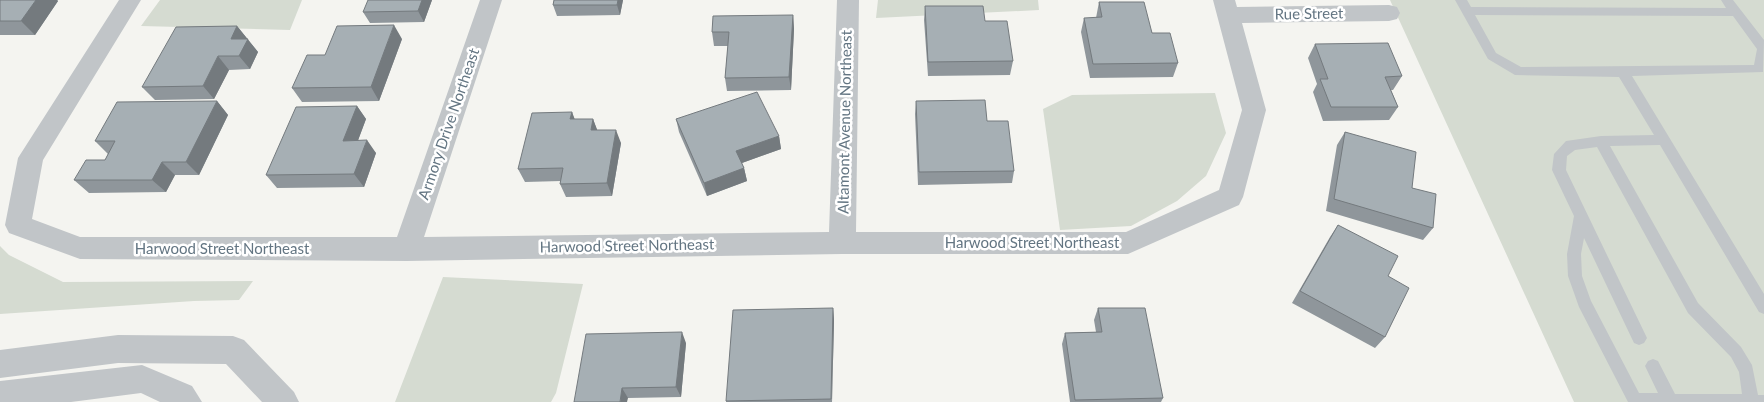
<svg xmlns="http://www.w3.org/2000/svg" width="1764" height="402" font-family="Lato,sans-serif">
  <style>
    .green { fill: #d5dbd1 }
    .lines { fill: none; stroke-linecap: round; stroke-linejoin: round }
    .service { fill: #c1c5c8; fill-rule: evenodd }
    .minor { fill: #c1c5c8; fill-rule: evenodd }
    .tertiary { fill: #c1c5c8; fill-rule: evenodd }
    .wall { fill: #8f969b }
    .shaded-wall { fill: #747a7e }
    .building { fill: #a6afb4; stroke: #747a7e }
    .labels { text-anchor: middle; stroke-width: 5; stroke-linejoin: round; paint-order: stroke }
    .street-label { font-size: 15px; fill: #637582; stroke: #fff }
  </style>
  <rect width="100%" height="100%" fill="#f4f4f0"/>
  <path class="green" d="M160,0H302L290,30L141,26Z
    M878,0H1038L1039,10L876,18Z
    M1390,0H1764V402H1574Z
    M1215,93L1226,133L1206,176L1177,201L1131,226L1060,230L1043,109L1072,95Z
    M0,246L9,255L63,282L253,281L239,300L194,301L0,314Z
    M443,277L583,284L556,393L551,402H395Z"/>
  <g class="lines">
    <path class="service" d="M1455,0H1467L1471,7L1726,8L1721,0H1733L1764,40L1763,72L1632,76L1764,294V314L1759,312L1660,145L1610,146L1698,303L1741,347L1752,365L1758,395H1764V402H1628L1579,307L1568,276L1567,254L1574,216L1552,170L1554,154L1566,141L1601,136L1654,135L1619,77L1515,75L1488,59ZM1475,15L1733,16L1757,49L1754,65L1521,67L1496,53ZM1597,147L1688,313L1731,357L1739,372L1742,394H1675L1658,361L1653,359L1648,361L1645,366L1658,393H1639L1591,301L1582,276L1581,254L1584,238L1634,343L1639,345L1644,343L1647,338L1566,170L1567,156L1575,150Z"/>
    <path class="minor" d="M119,0H141L43,160L32,219L80,237H397L480,0H502L424,237L829,232L837,0H859L856,232H1126L1219,190L1242,110L1213,0H1235L1237,7L1389,5L1397,7L1400,13L1397,19L1389,21L1242,23L1266,110L1243,197L1239,205L1128,254H842L407,261L80,259L9,233L5,225L18,158Z"/>
    <path class="tertiary" d="M118,335L233,336L244,340L294,392L299,402H262L226,364L118,363L0,378V350Z
      M142,365L192,386L202,402H160L141,393L71,402H0V381Z"/>
  </g>
  <path class="wall" d="M0,0H57L58,1L35,35H0Z
    M432,0L424,22L370,23L363,12Z
    M554,0H623L620,15L557,16L553,5Z
    M1099,2L1152,33L1178,63L1173,77L1090,78L1081,32L1084,18H1096Z
    M925,6L985,21L1013,61L1010,75L928,76L924,20Z
    M793,15L794,29L791,90L727,91L725,78L728,46H714L712,32Z
    M237,26L258,52L250,69L229,70L214,99L155,100L142,87Z
    M402,39L379,101L302,102L292,88L325,55Z
    M1315,44L1402,76L1393,90H1391L1398,107L1389,120L1323,121L1313,92L1317,84L1308,58Z
    M217,101L228,115L199,175H175L166,192L89,193L74,180L105,160L108,154L95,141Z
    M916,101L987,121L1014,171L1012,183L918,185L915,114Z
    M357,106L366,119L358,140L376,153L364,187L277,188L266,175Z
    M572,112L574,119H593L597,130L621,143L612,196L566,197L560,184L561,181L525,182L518,169Z
    M676,119L779,136L781,149L742,163L744,168L747,181L707,196L679,132Z
    M1345,132L1412,188L1433,228L1423,240L1326,211L1337,145Z
    M1338,225L1388,276L1385,337L1375,348L1292,303L1330,237Z
    M833,308L834,320L832,402H726V401Z
    M1098,308L1163,398L1161,402H1070L1062,344L1065,333L1096,332L1094,320Z
    M686,343L681,397L628,398L574,402Z"/>
  <path class="shaded-wall" d="M36,0H57L58,1L35,35L21,21Z
    M422,0H432L424,22L418,11Z
    M618,0H623L620,15L617,5Z
    M793,15L794,29L791,90L789,77Z
    M394,25L402,39L379,101L371,87Z
    M237,26L258,52L250,69L239,56L231,39Z
    M218,56L229,70L214,99L203,86Z
    M217,101L228,115L199,175L186,162Z
    M357,106L366,119L353,154L343,141Z
    M572,112L577,125L570,119Z
    M593,119L598,132L591,130Z
    M616,130L621,143L612,196L607,183Z
    M779,136L781,149L739,164L736,151Z
    M367,140L376,153L364,187L354,174Z
    M162,162L175,175L166,192L152,180Z
    M744,168L747,181L707,196L704,183Z
    M833,308L834,320L832,402Z
    M682,332L686,343L681,397L676,387Z
    M622,388L628,398L627,402H620Z"/>
  <path class="building" d="M0,0H36L21,21H0Z
    M368,0H422L418,11L363,12Z
    M554,0H618L617,5H553Z
    M1099,2H1144L1152,33H1170L1178,63L1093,64L1084,18L1102,17Z
    M925,6H983L985,21H1007L1013,61L928,62Z
    M793,15L789,77L725,78L729,32H712L713,16Z
    M394,25L371,87L292,88L307,55H325L337,26Z
    M237,26L231,39H248L239,56H218L203,86L142,87L176,27Z
    M1388,43L1402,76L1385,77L1398,107H1331L1320,79H1328L1315,44Z
    M757,92L779,136L736,151L744,168L704,183L676,119Z
    M985,100L987,121H1008L1014,171L919,172L916,101Z
    M217,101L186,162H162L152,180H74L86,160H105L115,141H95L117,102Z
    M357,106L343,141L367,140L354,174L266,175L296,107Z
    M572,112L570,119H593L591,130H616L607,183L560,184L563,168L518,169L532,113Z
    M1345,132L1416,152L1412,188L1436,194L1433,228L1334,199Z
    M1338,225L1398,256L1388,276L1409,288L1385,337L1300,291Z
    M833,308L831,399L726,401L733,310Z
    M1098,308H1145L1163,398L1075,400L1065,333L1102,332Z
    M682,332L676,387L622,388L620,402H574L586,334Z"/>
  <g class="labels">
    <g class="street-label">
      <text transform="translate(1309 14) rotate(-1)" y="5">Rue Street</text>
      <text transform="translate(845 122) rotate(-89)" y="5">Altamont Avenue Northeast</text>
      <text transform="translate(449 124) rotate(-71)" y="5">Armory Drive Northeast</text>
      <text x="1032" y="248">Harwood Street Northeast</text>
      <text transform="translate(627 246) rotate(-1)" y="5">Harwood Street Northeast</text>
      <text x="222" y="254">Harwood Street Northeast</text>
    </g>
  </g>
</svg>
